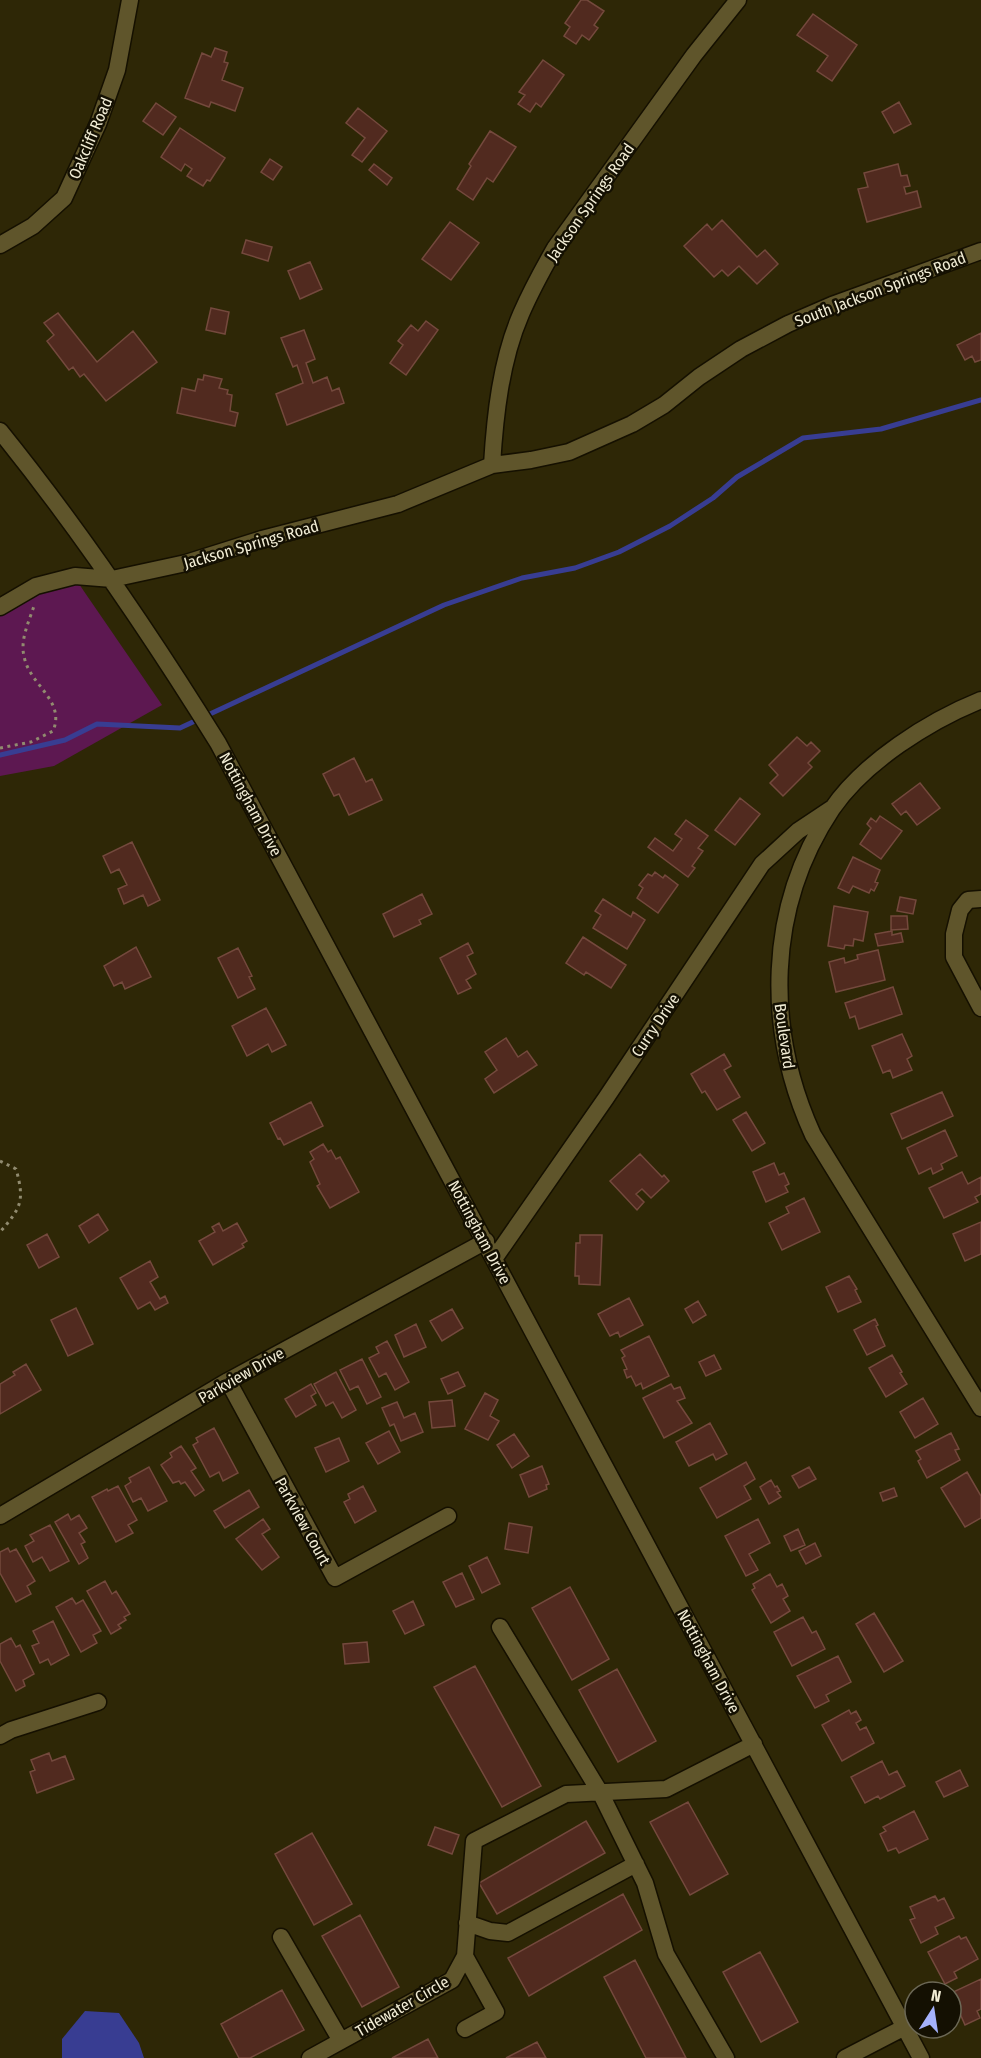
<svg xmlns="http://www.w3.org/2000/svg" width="981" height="2058" font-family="'Fira Sans Condensed',sans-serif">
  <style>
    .green { fill: #5d1851 }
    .water { fill: #383d92 }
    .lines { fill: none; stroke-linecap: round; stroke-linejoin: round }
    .stream { stroke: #383d92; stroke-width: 5 }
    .building { fill: #512a1f; stroke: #74493d; stroke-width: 1.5 }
    .minor-casing { stroke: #151000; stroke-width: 19 }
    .path { stroke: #918b6f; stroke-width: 3; stroke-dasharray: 3 4.5; stroke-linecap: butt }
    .minor { stroke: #5f552b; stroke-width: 16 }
    .labels { text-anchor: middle; stroke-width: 5; stroke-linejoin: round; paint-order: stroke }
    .street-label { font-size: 16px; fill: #f1ecd5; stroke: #141002 }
  </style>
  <rect width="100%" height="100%" fill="#2e2706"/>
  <path class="green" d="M68,568L162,705L54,766L0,776V613Z"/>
  <path class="water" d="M85,2011L119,2013L139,2043L144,2058H62V2039Z"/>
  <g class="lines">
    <path class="stream" d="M0,755L65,740L97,724L180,728L444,605L522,578L575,568L619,552L670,526L713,498L737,477L803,438L881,429L981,400"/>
  </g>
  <path class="building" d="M581,0H587L604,11L594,25L598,28L589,40L582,35L576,44L564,36L570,27L565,23Z
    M813,14L857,45L832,81L817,71L828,56L797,35Z
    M215,48L227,52L224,62L228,63L222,80L243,88L235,111L211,102L209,107L185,98L202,53L211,57Z
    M543,60L564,75L541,107L536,103L530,112L518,104L525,95L519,92Z
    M899,102L911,124L894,133L882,112Z
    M156,103L176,117L163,135L143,121Z
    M358,108L387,131L362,162L352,155L365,138L346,123Z
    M180,128L225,158L210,181L207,180L203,186L187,176L192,169L185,164L181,171L161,157Z
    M490,131L516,147L493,182L487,178L473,200L457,189L471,166L469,164Z
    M270,159L282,167L273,180L261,172Z
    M374,164L392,178L387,185L369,170Z
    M898,164L901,176L907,175L910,186L904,187L906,194L917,191L921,207L867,222L858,189L868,187L864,173Z
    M722,220L757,257L765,250L778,264L757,284L739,266L728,276L722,270L714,277L684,246L707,224L712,230Z
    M450,222L479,243L451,280L422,259Z
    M246,240L272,247L268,261L242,253Z
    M310,262L322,289L300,299L288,271Z
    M211,308L229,312L225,334L206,330Z
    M58,313L97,362L133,331L157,362L106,401L84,374L80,377L73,367L69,370L47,341L54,335L44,323Z
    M426,321L438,330L406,375L390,363L403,345L398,341L411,325L418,331Z
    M304,330L315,359L306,363L313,383L327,377L332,391L339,388L344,403L287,425L276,394L303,383L297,365L293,367L281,338Z
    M981,333V360L975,362L972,356L965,360L957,345Z
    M204,375L222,379L219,388L228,390L227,394L232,395L230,411L238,413L235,426L177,413L182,388L195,391L198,379L203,380Z
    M797,737L807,746L811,742L820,751L808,763L812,767L783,796L770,783L778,775L769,765Z
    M354,758L366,782L372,779L382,800L349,815L339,794L334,796L323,774Z
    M920,783L940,808L917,825L906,811L901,815L892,804Z
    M740,798L760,814L735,845L715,830Z
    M880,816L902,831L881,859L860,844L871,828L867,824L871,818L876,822Z
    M686,820L708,836L698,848L703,851L692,866L695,868L688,877L648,847L655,838L673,851L682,839L675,834Z
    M132,842L160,900L148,906L143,895L124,904L118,889L127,885L119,869L111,873L103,856Z
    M853,857L880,870L875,882L878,883L874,891L871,889L869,893L853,886L849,893L838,888Z
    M655,872L663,878L665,875L678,885L658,913L637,898L643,888L639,885L648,874L652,876Z
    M422,894L432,914L419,920L421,924L394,937L383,914Z
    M900,897L916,900L913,914L897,911Z
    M603,899L631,917L633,912L645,920L627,949L593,928L601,915L595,911Z
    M834,906L868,912L863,941L854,939L853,946L845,945L844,949L828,946Z
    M891,916H907L908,929L891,930Z
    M892,931V935L901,933L903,942L878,946L875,934Z
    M583,937L626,965L611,988L586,972L584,975L566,963Z
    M468,943L473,953L467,956L476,974L466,980L471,988L458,994L440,958Z
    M136,947L151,977L125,989L122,982L114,986L104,966Z
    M238,948L252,976L249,977L255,989L238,998L218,958Z
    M878,950L885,980L836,992L829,962L844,958L845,963L858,959L857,955Z
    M893,987L902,1014L859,1029L855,1016L850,1018L845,1003Z
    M266,1008L286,1045L272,1052L268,1044L247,1056L232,1026Z
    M902,1034L912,1056L907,1059L912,1070L893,1078L890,1070L883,1073L872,1046Z
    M506,1038L518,1057L527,1051L537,1065L494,1093L485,1079L497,1070L485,1052Z
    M724,1054L731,1066L724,1070L740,1097L717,1110L705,1091L702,1093L691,1074Z
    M942,1092L953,1116L902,1139L891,1114Z
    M311,1102L323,1126L284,1145L280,1138L278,1139L270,1123Z
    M746,1112L765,1143L752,1151L733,1120Z
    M945,1130L957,1156L941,1164L943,1169L933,1174L931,1168L919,1174L907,1148Z
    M323,1144L328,1152L331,1150L336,1159L340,1157L359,1192L330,1208L317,1186L320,1184L310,1162L314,1159L310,1152Z
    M640,1154L662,1177L664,1175L669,1181L651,1198L642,1189L636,1194L644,1202L637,1210L610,1181Z
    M774,1163L779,1175L784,1173L789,1184L785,1186L788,1192L766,1202L753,1172Z
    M962,1172L968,1184L981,1177V1194L975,1197L978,1202L944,1218L929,1188Z
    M804,1198L820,1232L782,1250L769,1223L789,1213L786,1207Z
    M98,1214L108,1230L89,1243L79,1226Z
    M981,1222V1254L965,1261L953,1234Z
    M219,1223L223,1231L237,1223L247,1241L242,1244L244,1247L213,1265L199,1241L215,1232L212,1227Z
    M47,1234L59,1257L39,1268L27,1245Z
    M580,1235H602L600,1285L579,1284V1276H575L576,1243H580Z
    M150,1261L158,1277L150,1282L160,1299L165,1296L168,1303L155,1310L150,1302L138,1309L120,1278Z
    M849,1276L857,1289L855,1290L861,1302L838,1312L826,1287Z
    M629,1298L643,1325L620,1337L618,1332L610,1336L598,1314Z
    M698,1301L706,1315L693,1323L685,1309Z
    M76,1308L93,1344L68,1356L51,1320Z
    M452,1309L463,1328L442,1341L430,1321Z
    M875,1319L878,1325L876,1326L885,1346L867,1355L854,1330Z
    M416,1324L426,1347L404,1357L395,1335Z
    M649,1336L669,1376L643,1389L641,1383L636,1386L631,1376L627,1378L624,1370L627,1369L622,1358L625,1356L621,1350Z
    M387,1341L409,1382L395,1390L386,1373L379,1377L369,1358L379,1353L376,1347Z
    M714,1355L721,1369L706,1376L699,1362Z
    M892,1355L902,1372L900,1373L907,1384L886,1397L869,1368Z
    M362,1359L381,1397L367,1404L358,1386L350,1390L340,1370Z
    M26,1364L41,1390L0,1414V1384L15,1375L13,1372Z
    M336,1372L356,1410L342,1418L333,1402L326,1406L314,1384Z
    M458,1372L465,1386L448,1394L441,1379Z
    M311,1384L316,1393L311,1396L316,1405L296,1417L285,1399Z
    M671,1384L674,1389L680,1387L685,1398L677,1401L692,1423L664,1438L643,1398Z
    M485,1393L498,1400L490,1416L499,1421L488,1440L465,1429Z
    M923,1398L938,1424L915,1438L900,1412Z
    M452,1400L455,1426L432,1428L429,1402Z
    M397,1402L404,1418L415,1413L423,1432L401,1441L394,1424L390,1426L382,1408Z
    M710,1423L727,1454L716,1460L713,1454L689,1466L676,1442Z
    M214,1428L238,1473L223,1481L219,1472L210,1477L193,1445L198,1442L196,1438Z
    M389,1431L400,1452L378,1464L366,1443Z
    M951,1433L959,1449L955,1450L960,1460L927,1478L918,1461L921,1459L916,1451Z
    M514,1434L529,1456L512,1468L497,1445Z
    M339,1438L349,1461L326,1472L315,1448Z
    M181,1446L196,1468L191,1471L204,1490L195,1496L185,1482L181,1484L179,1481L173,1483L161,1465L172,1457L170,1453Z
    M746,1462L755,1479L744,1486L751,1499L717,1518L700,1488Z
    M542,1466L549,1484L546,1485L547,1489L529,1497L520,1475Z
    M149,1467L167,1501L148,1511L141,1498L133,1502L125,1486L131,1482L129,1478Z
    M809,1467L816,1479L799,1488L792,1476Z
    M967,1472L981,1496V1518L965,1527L941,1488Z
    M771,1480L775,1487L777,1486L780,1491L777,1492L781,1497L769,1504L760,1487Z
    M118,1486L137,1520L128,1525L133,1533L116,1542L92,1497L107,1489L108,1491Z
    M363,1486L376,1511L355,1523L344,1502L350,1499L348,1494Z
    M894,1488L897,1496L883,1501L880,1493Z
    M249,1490L259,1507L225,1528L214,1511Z
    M68,1514L71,1520L79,1515L87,1528L79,1533L85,1542L81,1544L88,1558L79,1564L55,1522Z
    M263,1519L270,1529L262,1534L279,1557L262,1570L236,1539Z
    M758,1519L770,1543L749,1554L758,1570L746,1576L725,1536Z
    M509,1523L532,1527L528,1553L505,1549Z
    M50,1525L69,1561L50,1571L42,1557L33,1562L25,1546L34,1541L30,1535Z
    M798,1529L805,1545L791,1551L784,1536Z
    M815,1543L821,1556L806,1564L799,1551Z
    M8,1548L10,1552L16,1549L35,1581L27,1586L31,1594L16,1602L0,1573V1552Z
    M487,1557L500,1584L482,1593L469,1566Z
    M462,1573L474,1599L456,1607L443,1582Z
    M770,1574L777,1587L782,1584L788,1596L783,1599L790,1611L771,1623L752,1590L755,1588L753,1584Z
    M105,1581L112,1594L116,1591L130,1614L124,1617L126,1620L118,1625L121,1628L111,1634L87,1591Z
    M570,1587L609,1659L572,1680L532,1608Z
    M72,1598L76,1604L83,1600L101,1631L93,1635L97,1643L81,1652L56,1607Z
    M413,1601L424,1625L405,1634L393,1611Z
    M874,1613L903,1661L884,1672L856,1624Z
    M803,1617L812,1633L816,1631L825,1649L792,1666L774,1632Z
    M53,1621L69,1655L51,1665L48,1659L40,1663L32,1646L39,1643L33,1631Z
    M11,1638L16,1647L20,1645L34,1674L23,1680L25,1686L16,1691L0,1661V1644Z
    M367,1642L369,1662L345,1664L343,1644Z
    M838,1656L851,1682L826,1695L829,1701L815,1708L797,1676Z
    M475,1666L541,1786L502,1807L434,1687Z
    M617,1669L656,1741L618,1762L579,1690Z
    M849,1710L851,1714L856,1711L861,1720L856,1723L860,1730L866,1727L874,1743L842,1761L822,1725Z
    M49,1753L52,1761L65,1756L74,1779L37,1793L30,1772L35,1770L31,1760Z
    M882,1761L889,1775L897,1771L905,1786L880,1799L878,1796L865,1803L851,1777Z
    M960,1770L968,1786L944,1797L936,1782Z
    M688,1802L728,1874L690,1895L650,1822Z
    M914,1811L928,1839L899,1853L896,1848L888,1851L880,1834L886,1831L883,1827Z
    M586,1821L605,1853L497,1914L479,1883Z
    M435,1827L459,1835L452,1854L428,1845Z
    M312,1833L352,1904L314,1925L275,1854Z
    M623,1894L642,1930L529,1996L508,1958Z
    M935,1896L938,1901L944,1898L954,1918L935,1927L938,1934L921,1943L910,1920L915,1918L910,1907Z
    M360,1915L399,1987L362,2007L322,1936Z
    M959,1936L961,1939L966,1937L978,1959L954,1972L957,1978L945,1984L928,1952Z
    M760,1952L798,2022L761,2042L723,1972Z
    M635,1960L686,2058H646L604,1977Z
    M981,1979V2009L977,2011L980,2018L965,2025L951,1993Z
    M282,1990L304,2030L250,2058H239L221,2024Z
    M428,2039L438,2058H392Z
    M537,2042L546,2058H506Z"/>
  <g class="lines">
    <defs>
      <path id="minor" d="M0,245L33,226L64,198L98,124L117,70L130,0
        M0,431C80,530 151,635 218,743L921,2058
        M492,465C495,415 501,360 521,314C531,291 543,269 555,248L694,55L738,0
        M0,607L36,586L75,576L112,579L186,563L262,539L398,504L492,465L531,460L569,452L632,424L664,405L699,377L741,349L788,324L832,305L981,251
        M981,700C929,721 864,762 832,809C766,908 765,1030 813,1135L981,1408
        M981,899L968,900L960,910L954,934V957L981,1008
        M494,1259L606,1098L762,864L798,831L831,809
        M228,1381L335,1578L448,1516
        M0,1516L228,1381L486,1241
        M500,1627L601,1794L645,1883L666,1954L726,2058
        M0,1736L11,1730L98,1702
        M467,1923L490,1931L508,1933L636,1864
        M281,1937L341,2041
        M465,2029L496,2012L465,1956
        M310,2058L452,1980L465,1956L474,1841L566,1794L666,1789L754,1744
        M845,2058L905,2027"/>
    </defs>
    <use href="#minor" class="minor-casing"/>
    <path class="path" d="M0,748L31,742L53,731C66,700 29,685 24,656C20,640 29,621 34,606
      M0,1161L16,1169C25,1201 21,1208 0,1232"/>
    <use href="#minor" class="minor"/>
  </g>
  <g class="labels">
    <g class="street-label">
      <text transform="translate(90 138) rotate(-67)" y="6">Oakcliff Road</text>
      <text transform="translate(590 202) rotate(-55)" y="6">Jackson Springs Road</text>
      <text transform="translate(880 289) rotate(-21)" y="6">South Jackson Springs Road</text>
      <text transform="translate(251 544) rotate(-16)" y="6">Jackson Springs Road</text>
      <text transform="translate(251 804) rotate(62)" y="6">Nottingham Drive</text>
      <text transform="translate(655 1025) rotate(-56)" y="6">Curry Drive</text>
      <text transform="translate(785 1036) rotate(82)" y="6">Boulevard</text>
      <text transform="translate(480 1232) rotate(62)" y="6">Nottingham Drive</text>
      <text transform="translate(241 1375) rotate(-30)" y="6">Parkview Drive</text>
      <text transform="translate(303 1521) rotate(61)" y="6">Parkview Court</text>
      <text transform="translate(709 1661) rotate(62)" y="6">Nottingham Drive</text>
      <text transform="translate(402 2006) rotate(-30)" y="6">Tidewater Circle</text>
    </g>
  </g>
  <g transform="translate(933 2010) rotate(12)"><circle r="28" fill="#141002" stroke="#6c6856" stroke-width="1.5"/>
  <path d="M0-4.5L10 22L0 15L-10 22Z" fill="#a4b1fc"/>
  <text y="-9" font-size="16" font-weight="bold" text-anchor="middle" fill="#f1ecd5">N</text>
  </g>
</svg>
